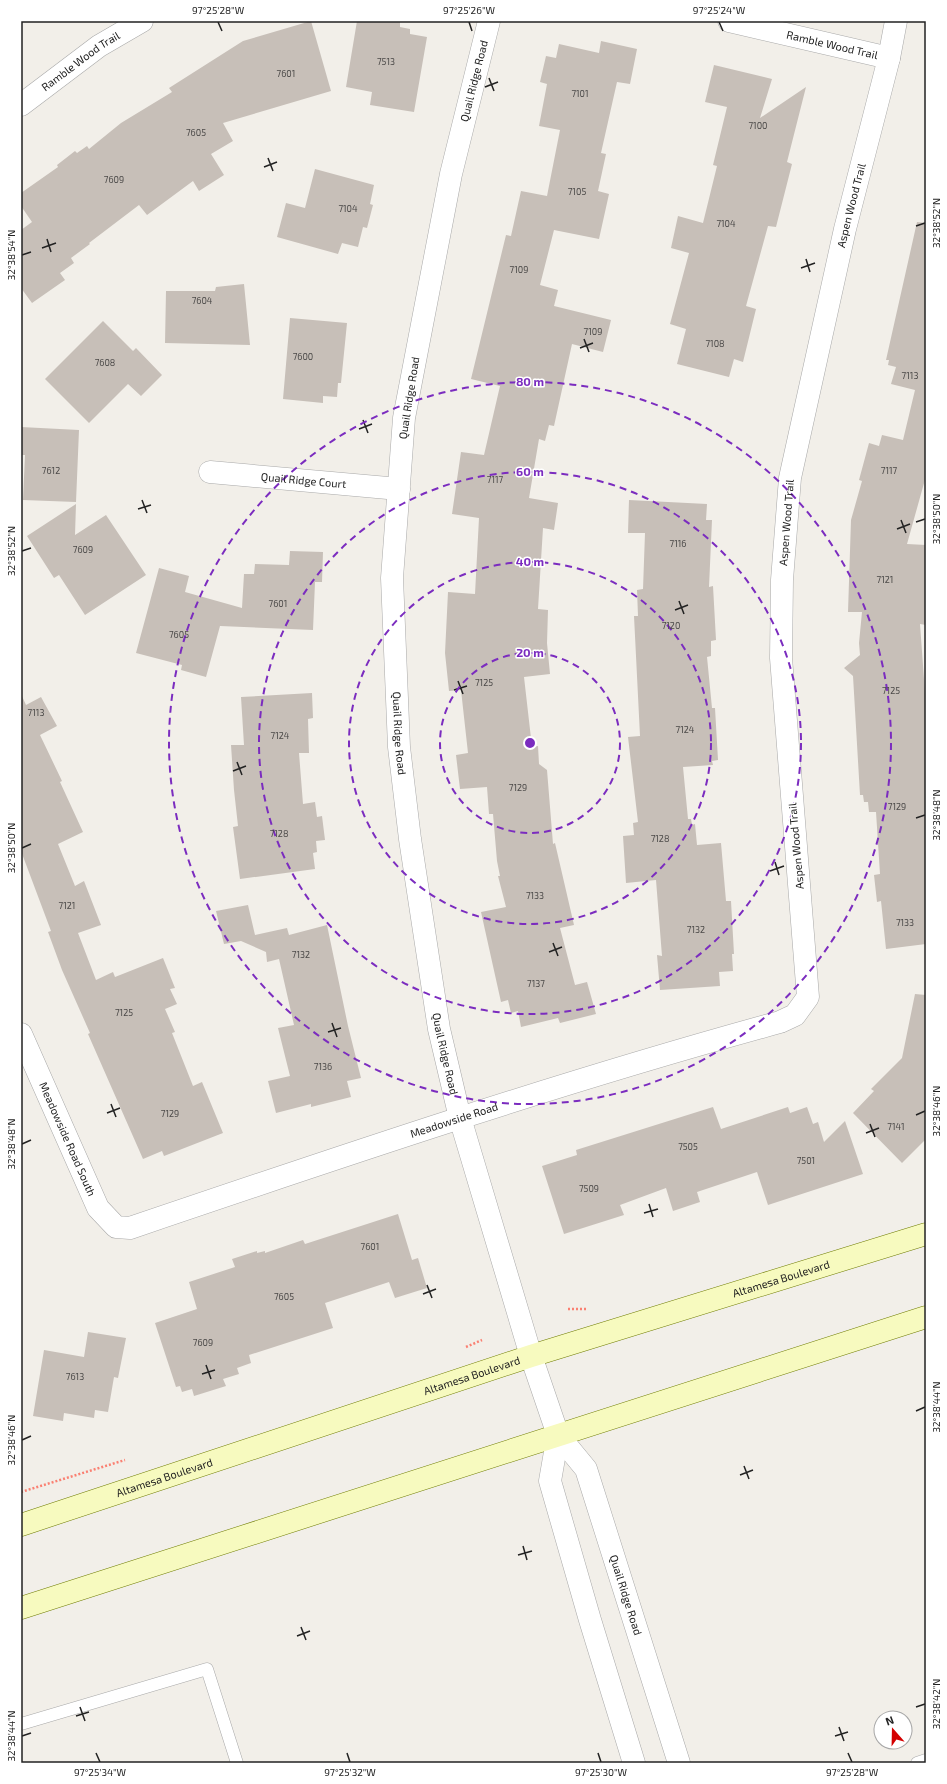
<svg xmlns="http://www.w3.org/2000/svg" width="947" height="1784" font-family="'Exo 2',sans-serif">
  <style>
    .building { fill: #c7bfb8 }
    .lines { fill: none; stroke-linecap: round; stroke-linejoin: round }
    .service-casing { stroke: #a9a9a9; stroke-width: 13 }
    .minor-casing { stroke: #a9a9a9; stroke-width: 23 }
    .secondary-casing { stroke: #707d05; stroke-width: 23 }
    .path { stroke: #fa8072; stroke-width: 2.5; stroke-dasharray: 2 2; stroke-linecap: butt }
    .service { stroke: #fff; stroke-width: 12 }
    .minor { stroke: #fff; stroke-width: 22 }
    .secondary { stroke: #f7fabf; stroke-width: 22 }
    .ticks { fill: none; stroke: #222; stroke-width: 1.5 }
    .ring { fill: none; stroke: #7b2cbf; stroke-width: 2; stroke-dasharray: 7 5 }
    .labels { text-anchor: middle; stroke-width: 3; stroke-linejoin: round; paint-order: stroke }
    .number-label { font-size: 9px; fill: #4b4948 }
    .street-label { font-size: 11px; fill: #222; stroke: #fff }
    .centre { fill: #7b2cbf; stroke: #fff; stroke-width: 2 }
    .ring-label { font-size: 12px; text-anchor: middle; font-weight: bold; fill: #7b2cbf; stroke: #fff; stroke-width: 3; stroke-linejoin: round; paint-order: stroke }
    .neatline { fill: none; stroke: #222; stroke-width: 1.5 }
    .ticks-label { font-size: 10px; text-anchor: middle; fill: #222 }
  </style>
  <rect width="100%" height="100%" fill="#f2efe9"/>
  <path class="building" d="M311,21L331,91L223,123L233,141L211,154L224,175L199,191L193,181L147,215L139,205L89,243L90,244L71,258L74,263L60,273L65,280L32,303L21,288V230L32,222L21,206V193L58,167L57,165L75,151L77,153L87,146L89,149L121,123L172,92L169,88L243,41Z
    M357,21H400V27L410,29V34L427,37L414,112L370,105L372,92L346,87Z
    M601,41L637,49L630,84L617,82L601,153L606,154L598,191L609,194L599,239L554,230L540,285L558,290L554,306L611,320L603,352L572,344L554,426L549,425L545,441L539,439L529,498L558,503L554,530L543,528L538,609L548,610L547,643L550,674L524,677L532,747L538,746L539,764L547,770L553,844L555,843L574,925L560,928L575,985L587,982L596,1014L560,1023L558,1018L521,1027L518,1011L511,1013L508,1000L501,1002L481,912L506,907L498,876H500L497,861L493,814H489L487,787L460,789L456,755L468,753L461,690L449,691L445,653L448,592L475,594L479,518L452,514L461,452L484,455L500,386L471,379L506,235L511,236L521,191L547,196L560,130L539,126L547,84L540,82L546,56L556,58L559,44L599,53Z
    M714,65L772,79L760,118L806,87L787,162L792,164L776,227L768,226L746,306L756,309L743,362L734,359L729,377L677,364L686,329L670,324L689,253L671,248L678,216L703,223L717,166L713,165L727,107L705,102Z
    M315,169L374,185L370,204L373,205L367,228L363,227L358,247L342,243L338,254L277,237L286,203L305,208Z
    M917,222L926,223V476L907,544L926,545V625L920,624L925,693H926V944L886,949L881,901L877,902L874,875L880,874L876,812H869L868,802H864L863,795H860L853,676L844,668L860,655L859,643L862,612H848L851,520L862,481L859,480L869,443L879,446L882,435L903,440L915,390L891,384L896,367L888,365L889,360H886Z
    M244,284L250,345L165,343L166,291H215L216,287Z
    M290,318L347,323L341,383H338L337,397L323,396V403L283,399Z
    M103,321L133,351L136,348L162,375L141,396L128,384L89,423L45,379Z
    M21,427L79,430L76,502L23,500L25,455H21Z
    M629,500L707,504L706,520H712L709,587L713,586L716,640L711,641V656L707,657L712,708H715L718,760L712,761L713,765L683,767L688,819H691L692,825L695,824L697,845L721,843L726,901H731L734,954H732L733,971L719,972L720,986L660,990L657,955L662,956L656,880L626,883L623,836L634,835L633,823L638,822L628,737L640,736L634,616H638L637,590L643,589L645,533H628Z
    M76,504L75,535L106,515L146,575L85,615L59,575L54,578L27,536Z
    M290,551L323,552L322,582H315L313,630L220,626L206,677L181,670L182,665L136,653L159,568L189,576L185,592L242,608L244,574H254L255,564L289,565Z
    M312,693L313,718L308,719L309,753H299L303,804L315,802L317,817L322,816L325,840L316,841L317,852L313,853L315,869L240,879L233,827L238,826L234,790L231,745H244L241,697Z
    M21,694L26,705L41,697L57,726L40,735L62,781L60,782L83,832L58,844L75,886L84,881L101,925L78,933L96,980L113,972L115,977L163,958L175,988L170,989L177,1004L165,1009L175,1032L172,1033L193,1086L202,1082L223,1133L164,1156L162,1151L143,1159L88,1034L90,1033L62,970L48,932L51,931L21,851Z
    M248,905L255,935L287,928L289,935L327,925L348,1026L361,1078L347,1081L351,1097L311,1107V1104L276,1113L268,1081L290,1076L278,1028L294,1025L279,959L267,962L266,952L241,941L224,944L216,911Z
    M915,994L926,995V1139L902,1163L853,1113L874,1091L871,1089L902,1058Z
    M713,1107L721,1129L788,1107L790,1113L807,1107L813,1124L818,1122L824,1142L845,1121L863,1174L768,1205L757,1172L697,1192L700,1202L673,1211L666,1188L620,1205L624,1215L564,1234L542,1166L577,1155L576,1150Z
    M398,1214L412,1260L418,1258L427,1288L395,1298L389,1282L325,1303L333,1328L249,1355L251,1363L237,1368L239,1374L223,1379L226,1386L194,1396L192,1389L182,1392L180,1386L176,1387L155,1323L197,1309L189,1282L235,1267L232,1259L257,1251V1253L265,1251V1253L303,1240L305,1244Z
    M88,1332L126,1338L118,1378L114,1377L108,1412L95,1410L94,1418L64,1413L63,1421L33,1416L44,1350L84,1357Z"/>
  <g class="lines">
    <defs>
      <path id="service" d="M21,1724L207,1669L237,1763
        M917,1763L926,1760"/>
      <g id="minor">
        <path id="s1" d="M489,21L451,174L404,418L392,578L399,747L410,839L439,1029L460,1118L531,1356L558,1435L586,1469L679,1763"/>
        <path id="s2" d="M729,21L889,58"/>
        <path id="s3" d="M21,105L99,46L142,21"/>
        <path id="s4" d="M210,472L399,489"/>
        <path id="s5" d="M21,1034L98,1208L116,1227L130,1228C345,1155 561,1082 780,1022L795,1015L808,997L781,658L782,580L790,478L845,229L889,58L896,21"/>
        <path d="M558,1435L550,1481L590,1620L634,1763"/>
      </g>
      <g id="secondary">
        <path id="s6" d="M21,1525L531,1356L926,1234"/>
        <path d="M21,1608L926,1317"/>
      </g>
    </defs>
    <use href="#service" class="service-casing"/>
    <use href="#minor" class="minor-casing"/>
    <use href="#secondary" class="secondary-casing"/>
    <path class="path" d="M568,1309H587
      M466,1347L482,1340
      M21,1492L125,1460"/>
    <use href="#service" class="service"/>
    <use href="#minor" class="minor"/>
    <use href="#secondary" class="secondary"/>
  </g>
  <path class="ticks" d="M218,22L222,31M469,22L472,31M719,22L723,31M489,78L494,91M485,87L498,82M268,158L273,171M264,167L277,162M916,226L925,223M47,239L51,252M42,248L56,243M22,255L31,252M806,259L810,272M801,268L815,263M584,339L589,352M580,348L593,343M363,420L368,433M359,429L372,424M142,500L147,513M138,509L151,505M901,520L906,533M916,522L925,519M897,529L910,524M22,551L31,548M679,601L684,614M675,610L688,605M458,681L463,694M454,690L467,686M237,762L242,775M233,771L246,766M916,818L925,815M22,848L31,844M775,862L779,875M770,871L784,866M553,943L558,956M549,952L562,947M332,1023L337,1037M328,1032L341,1028M111,1104L116,1117M107,1113L120,1108M916,1115L925,1111M870,1124L875,1137M866,1133L879,1128M22,1144L31,1140M649,1204L653,1217M644,1213L658,1209M427,1285L432,1298M423,1294L436,1289M206,1365L211,1379M202,1374L215,1370M916,1411L925,1407M22,1440L31,1436M744,1466L749,1479M740,1475L753,1470M523,1546L527,1560M518,1555L532,1551M301,1627L306,1640M297,1636L310,1631M80,1707L85,1721M916,1707L925,1704M76,1716L89,1712M839,1727L844,1741M22,1736L31,1733M835,1736L848,1732M96,1753L100,1762M347,1753L350,1762M598,1753L601,1762M848,1753L852,1762"/>
  <g class="ring">
    <circle cx="530" cy="743" r="90"/>
    <circle cx="530" cy="743" r="181"/>
    <circle cx="530" cy="743" r="271"/>
    <circle cx="530" cy="743" r="361"/>
  </g>
  <g class="labels">
    <g class="number-label">
      <text x="386" y="65">7513</text>
      <text x="286" y="77">7601</text>
      <text x="580" y="97">7101</text>
      <text x="758" y="129">7100</text>
      <text x="196" y="136">7605</text>
      <text x="114" y="183">7609</text>
      <text x="577" y="195">7105</text>
      <text x="348" y="212">7104</text>
      <text x="726" y="227">7104</text>
      <text x="519" y="273">7109</text>
      <text x="202" y="304">7604</text>
      <text x="593" y="335">7109</text>
      <text x="715" y="347">7108</text>
      <text x="303" y="360">7600</text>
      <text x="105" y="366">7608</text>
      <text x="910" y="379">7113</text>
      <text x="51" y="474">7612</text>
      <text x="889" y="474">7117</text>
      <text x="495" y="483">7117</text>
      <text x="678" y="547">7116</text>
      <text x="83" y="553">7609</text>
      <text x="885" y="583">7121</text>
      <text x="278" y="607">7601</text>
      <text x="671" y="629">7120</text>
      <text x="179" y="638">7605</text>
      <text x="484" y="686">7125</text>
      <text x="891" y="694">7125</text>
      <text x="36" y="716">7113</text>
      <text x="685" y="733">7124</text>
      <text x="280" y="739">7124</text>
      <text x="518" y="791">7129</text>
      <text x="897" y="810">7129</text>
      <text x="279" y="837">7128</text>
      <text x="660" y="842">7128</text>
      <text x="535" y="899">7133</text>
      <text x="67" y="909">7121</text>
      <text x="905" y="926">7133</text>
      <text x="696" y="933">7132</text>
      <text x="301" y="958">7132</text>
      <text x="536" y="987">7137</text>
      <text x="124" y="1016">7125</text>
      <text x="323" y="1070">7136</text>
      <text x="170" y="1117">7129</text>
      <text x="896" y="1130">7141</text>
      <text x="688" y="1150">7505</text>
      <text x="806" y="1164">7501</text>
      <text x="589" y="1192">7509</text>
      <text x="370" y="1250">7601</text>
      <text x="284" y="1300">7605</text>
      <text x="203" y="1346">7609</text>
      <text x="75" y="1380">7613</text>
    </g>
    <g class="street-label">
      <text dy="4" stroke="none"><textPath href="#s2" startOffset="106">Ramble Wood Trail</textPath></text>
      <text dy="4" stroke="none"><textPath href="#s3" startOffset="74">Ramble Wood Trail</textPath></text>
      <text transform="translate(474 81) rotate(-76)" y="4">Quail Ridge Road</text>
      <text dy="4" stroke="none"><textPath href="#s5" startOffset="1751">Aspen Wood Trail</textPath></text>
      <text transform="translate(409 398) rotate(-81)" y="4">Quail Ridge Road</text>
      <text dy="4" stroke="none"><textPath href="#s4" startOffset="94">Quail Ridge Court</textPath></text>
      <text dy="4" stroke="none"><textPath href="#s5" startOffset="1427">Aspen Wood Trail</textPath></text>
      <text dy="4" stroke="none"><textPath href="#s1" startOffset="722">Quail Ridge Road</textPath></text>
      <text transform="translate(796 846) rotate(-95)" y="4">Aspen Wood Trail</text>
      <text dy="4" stroke="none"><textPath href="#s1" startOffset="1046">Quail Ridge Road</textPath></text>
      <text dy="4" stroke="none"><textPath href="#s5" startOffset="572">Meadowside Road</textPath></text>
      <text dy="4" stroke="none"><textPath href="#s5" startOffset="115">Meadowside Road South</textPath></text>
      <text dy="4" stroke="none"><textPath href="#s6" startOffset="799">Altamesa Boulevard</textPath></text>
      <text dy="4" stroke="none"><textPath href="#s6" startOffset="475">Altamesa Boulevard</textPath></text>
      <text dy="4" stroke="none"><textPath href="#s6" startOffset="151">Altamesa Boulevard</textPath></text>
      <text dy="4" stroke="none"><textPath href="#s1" startOffset="1620">Quail Ridge Road</textPath></text>
    </g>
  </g>
  <circle cx="530" cy="743" r="6" class="centre"/>
  <g class="ring-label">
    <text x="530" y="386">80 m</text>
    <text x="530" y="476">60 m</text>
    <text x="530" y="566">40 m</text>
    <text x="530" y="657">20 m</text>
  </g>
  <rect width="947" height="1784" fill="none" stroke="#ffffff" stroke-width="44"/>
  <g transform="translate(893 1730) rotate(340)"><circle r="19" fill="#ffffff" stroke="#a7a7a7"/>
  <path d="M0-3L7 15L0 10L-7 15Z" fill="#d40000"/>
  <text y="-6" font-size="11" font-weight="bold" text-anchor="middle" fill="#222222">N</text>
  </g>
  <rect x="22" y="22" width="903" height="1740" class="neatline"/>
  <g class="ticks-label">
    <text x="218" y="14">97°25'28"W</text>
    <text x="469" y="14">97°25'26"W</text>
    <text x="719" y="14">97°25'24"W</text>
    <text transform="translate(936 223) rotate(-90)" y="4">32°38'52"N</text>
    <text transform="translate(11 255) rotate(-90)" y="4">32°38'54"N</text>
    <text transform="translate(936 519) rotate(-90)" y="4">32°38'50"N</text>
    <text transform="translate(11 551) rotate(-90)" y="4">32°38'52"N</text>
    <text transform="translate(936 815) rotate(-90)" y="4">32°38'48"N</text>
    <text transform="translate(11 848) rotate(-90)" y="4">32°38'50"N</text>
    <text transform="translate(936 1111) rotate(-90)" y="4">32°38'46"N</text>
    <text transform="translate(11 1144) rotate(-90)" y="4">32°38'48"N</text>
    <text transform="translate(936 1407) rotate(-90)" y="4">32°38'44"N</text>
    <text transform="translate(11 1440) rotate(-90)" y="4">32°38'46"N</text>
    <text transform="translate(936 1704) rotate(-90)" y="4">32°38'42"N</text>
    <text transform="translate(11 1736) rotate(-90)" y="4">32°38'44"N</text>
    <text x="100" y="1776">97°25'34"W</text>
    <text x="350" y="1776">97°25'32"W</text>
    <text x="601" y="1776">97°25'30"W</text>
    <text x="852" y="1776">97°25'28"W</text>
  </g>
</svg>
